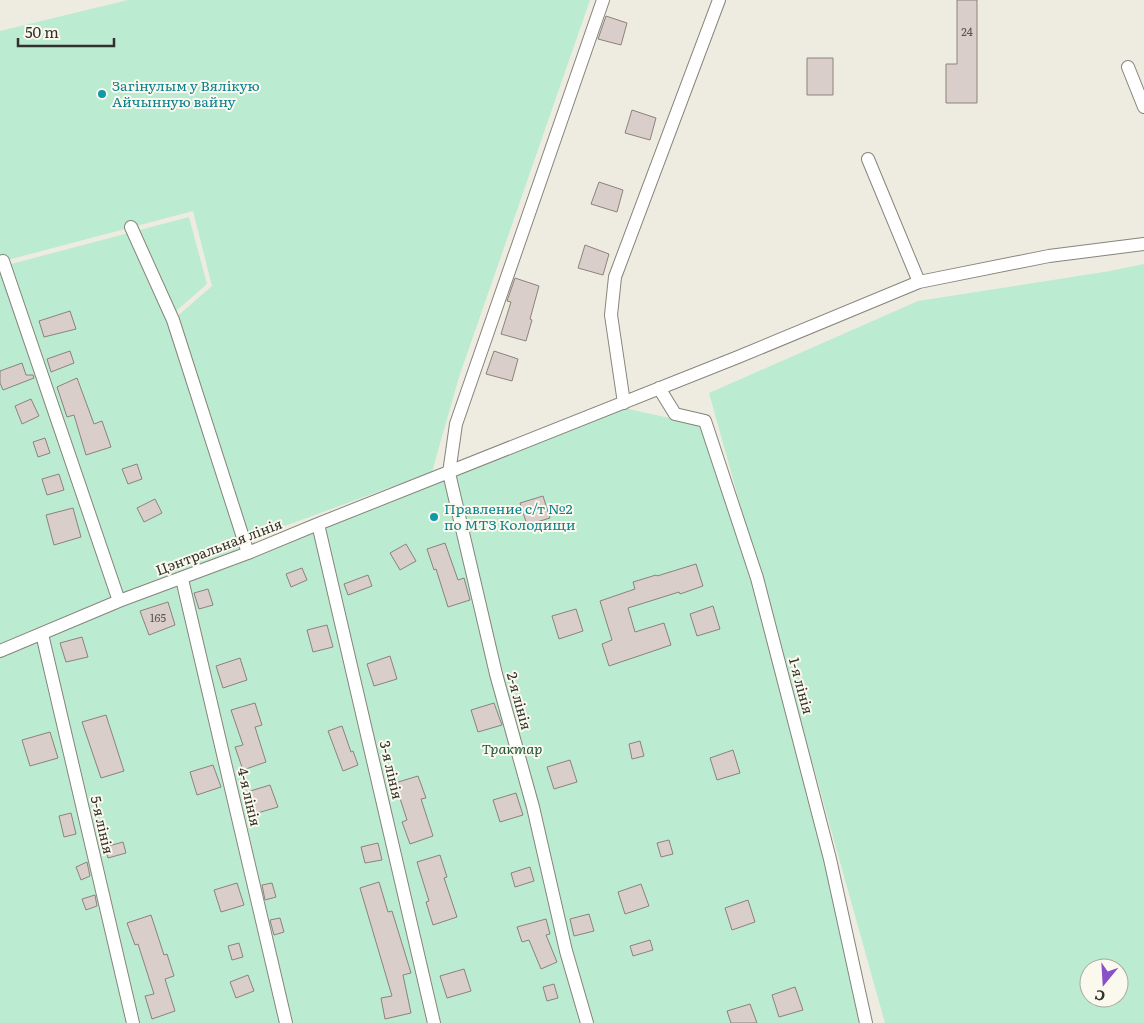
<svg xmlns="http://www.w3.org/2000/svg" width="1144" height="1023" font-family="Literata,serif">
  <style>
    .green { fill: #bbebd0; fill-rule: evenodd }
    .building { fill: #d9cec9; stroke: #8c827d }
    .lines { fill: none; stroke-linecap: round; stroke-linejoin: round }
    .street-casing { stroke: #86847b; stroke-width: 14 }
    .street { stroke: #fff; stroke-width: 12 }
    .culture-dot { fill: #0f9aa8; stroke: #fbf9ee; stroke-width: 2 }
    .labels { text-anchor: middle; stroke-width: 4; stroke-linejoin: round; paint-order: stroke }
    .number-label { font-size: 11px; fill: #5b5853 }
    .culture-label { font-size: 14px; fill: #0d838f; stroke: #fbf9ee; text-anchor: start }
    .street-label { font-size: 14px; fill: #31302c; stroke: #fbf9ee }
    .park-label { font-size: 14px; font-style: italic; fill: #20553c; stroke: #fbf9ee }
  </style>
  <rect width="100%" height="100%" fill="#eeece1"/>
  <path class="green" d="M128,0H590L459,377L432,472L244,541L173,320L212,286L193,211L0,262V31Z
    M189,217L207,284L167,319L245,560L624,408L701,425L753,580L825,860L861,1023H0V267Z
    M1144,264V1023H885L709,393L918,301L1110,271ZM1089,968H1119V998H1089Z"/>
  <path class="building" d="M957,0H977V103H946V64H957Z
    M606,16L627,23L621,45L598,39Z
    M807,58H833V95H807Z
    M632,110L656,118L650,140L625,133Z
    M599,182L623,190L617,212L591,204Z
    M585,245L609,254L603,275L578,268Z
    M515,278L539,286L530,319L532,320L526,341L501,334L511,302L507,301Z
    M70,311L76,329L44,337L39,321Z
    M70,351L74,363L51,372L47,359Z
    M494,351L518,359L512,381L486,374Z
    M22,363L26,375H33L34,378L3,390L0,383V371Z
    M77,378L94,424L102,421L111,447L86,455L74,415L67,417L57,387Z
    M31,399L39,416L22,424L15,406Z
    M45,438L50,453L38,457L33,442Z
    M137,464L142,479L128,484L122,469Z
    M59,474L64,490L47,495L42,479Z
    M543,496L550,518L527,525L520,503Z
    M155,499L162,513L144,522L137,508Z
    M73,508L81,537L54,545L46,515Z
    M445,543L458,580L464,578L470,600L448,607L436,569L434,570L427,549Z
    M406,544L416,561L400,570L390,553Z
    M696,564L703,586L680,594L679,592L628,608L635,632L664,623L671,645L609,666L602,644L612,640L600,601L635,589L633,582L656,575L657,576Z
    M302,568L307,580L291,587L286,574Z
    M368,575L372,586L348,595L344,584Z
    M208,589L213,605L199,609L194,593Z
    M168,602L175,625L149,635L140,611Z
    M713,606L720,629L697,636L690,614Z
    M576,609L583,631L559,639L552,616Z
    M327,625L333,647L313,652L307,630Z
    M82,637L88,657L66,662L60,643Z
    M390,656L397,679L374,686L367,664Z
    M240,658L247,680L223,688L216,666Z
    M255,703L262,725L255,727L266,762L243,770L235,747L243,745L231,710Z
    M494,703L502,725L478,732L471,710Z
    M106,715L124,771L101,778L82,722Z
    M342,726L351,752L353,751L358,765L343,771L328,731Z
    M50,732L58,758L30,766L22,740Z
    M640,741L644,756L632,759L629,744Z
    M733,750L740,773L717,780L710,758Z
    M570,760L577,782L554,789L547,767Z
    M213,765L221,787L197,795L190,772Z
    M418,776L426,798L421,799L433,836L410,844L402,822L407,820L395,783Z
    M270,785L278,807L254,814L247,792Z
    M516,793L523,815L500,822L493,800Z
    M71,813L76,834L64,837L59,816Z
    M669,840L673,854L661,857L657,843Z
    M123,842L126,853L108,858L105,847Z
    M378,843L382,860L365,863L361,847Z
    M440,855L447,877L444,878L457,917L433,925L426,902L429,901L417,862Z
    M87,862L90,876L81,880L76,867Z
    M530,867L534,881L515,887L511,873Z
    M379,882L388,912L392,911L411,973L403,975L411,1013L385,1019L381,998L392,996L360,888Z
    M237,883L244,905L221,912L214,890Z
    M272,883L276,897L265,900L262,885Z
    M641,884L649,906L625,914L618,892Z
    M95,895L97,906L86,910L82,899Z
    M748,900L755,922L732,930L725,908Z
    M589,914L594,931L574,936L570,919Z
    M151,915L164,955L167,954L174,976L165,979L175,1011L152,1019L145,996L154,994L138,944L135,945L127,923Z
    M280,918L284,932L274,935L270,920Z
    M546,919L550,934L546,935L557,962L541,969L529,940L522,942L517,927Z
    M650,940L653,950L633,956L630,946Z
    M239,943L243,957L232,960L228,946Z
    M464,969L471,991L447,998L440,976Z
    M248,975L254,991L236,998L230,982Z
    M554,984L558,998L547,1001L543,987Z
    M795,987L803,1010L779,1017L772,995Z
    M750,1004L757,1023H731L727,1011Z"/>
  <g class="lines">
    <defs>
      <path id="street" d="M1128,67L1144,107
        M868,159L919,282
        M131,227L173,320L248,553
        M3,261L119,601
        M659,388L675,414L705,421L757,578L830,859L866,1023
        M624,403L611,315L615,277L719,0
        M318,524L434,1023
        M182,579L286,1023
        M42,634L133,1023
        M0,651L119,601L248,553L318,524L738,357L919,282L1049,256L1144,244
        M587,1023L566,951L533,807L496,674L449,473L456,424L603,0"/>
    </defs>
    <use href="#street" class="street-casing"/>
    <use href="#street" class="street"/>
  </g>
  <g class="culture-dot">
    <circle cx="102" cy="94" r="5"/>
    <circle cx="434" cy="517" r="5"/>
  </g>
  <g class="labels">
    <g class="number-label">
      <text x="967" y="36">24</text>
      <text x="158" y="622">165</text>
    </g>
    <g class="culture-label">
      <text x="112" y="91">Загінулым у Вялікую<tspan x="112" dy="16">Айчынную вайну</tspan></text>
      <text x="444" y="514">Правление с/т №2<tspan x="444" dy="16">по МТЗ Колодищи</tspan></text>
    </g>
    <g class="street-label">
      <text transform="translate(219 547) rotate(-21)" y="5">Цэнтральная лінія</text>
      <text transform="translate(801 686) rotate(75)" y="5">1-я лінія</text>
      <text transform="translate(519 701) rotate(75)" y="5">2-я лінія</text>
      <text transform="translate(391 770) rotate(77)" y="5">3-я лінія</text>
      <text transform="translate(249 797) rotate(77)" y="5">4-я лінія</text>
      <text transform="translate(102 825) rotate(77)" y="5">5-я лінія</text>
    </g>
    <g class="park-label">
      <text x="512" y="754">Трактар</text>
    </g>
  </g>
  <g transform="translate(1104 983) rotate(198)"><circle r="24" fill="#fbf9ee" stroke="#aaa9a0"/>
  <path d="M0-4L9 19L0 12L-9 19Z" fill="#8851c9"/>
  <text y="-8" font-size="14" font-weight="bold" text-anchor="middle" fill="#31302c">С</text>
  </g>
  <path d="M18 38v8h96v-8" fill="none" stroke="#31302c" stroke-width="2.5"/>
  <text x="25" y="38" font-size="15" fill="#31302c" stroke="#fbf9ee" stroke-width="4" paint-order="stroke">50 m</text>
</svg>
